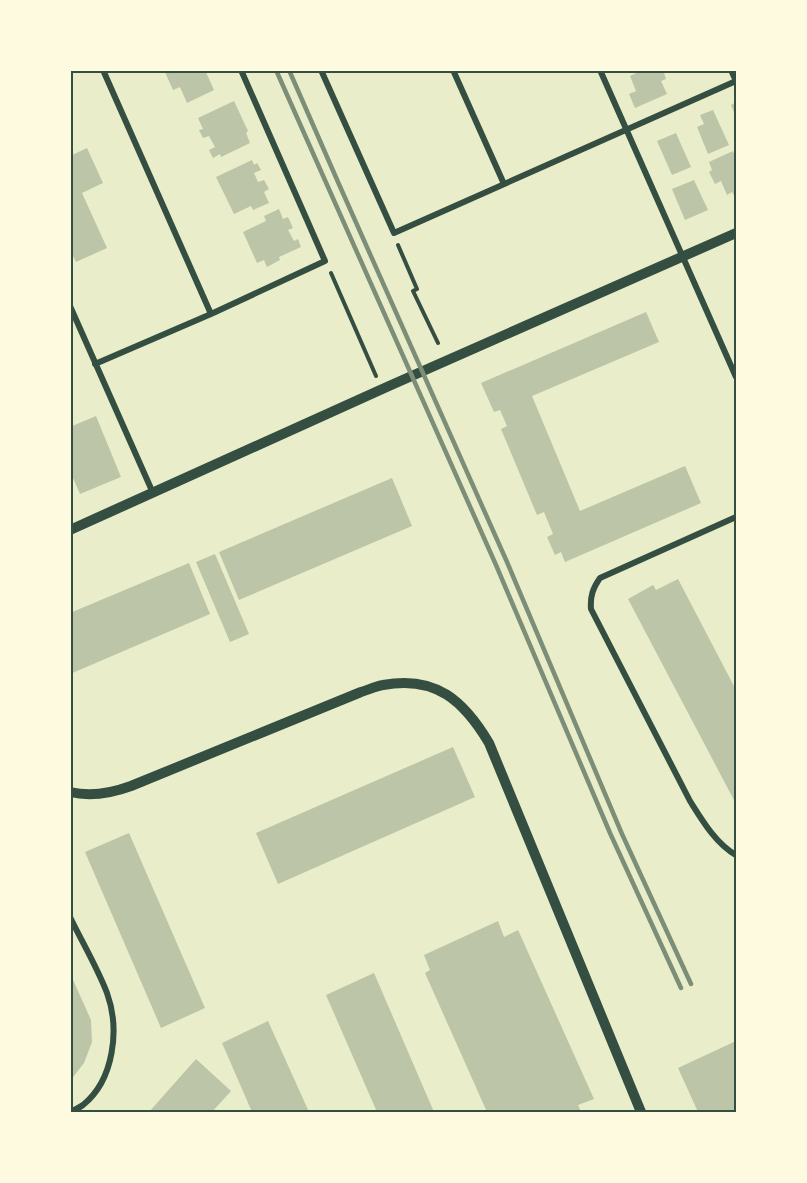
<svg xmlns="http://www.w3.org/2000/svg" width="807" height="1183" font-family="Figtree,sans-serif">
  <style>
    .building { fill: #bcc5a7 }
    .lines { fill: none; stroke-linecap: round; stroke-linejoin: round }
    .path { stroke: #344e41; stroke-width: 4 }
    .minor { stroke: #344e41; stroke-width: 6 }
    .tertiary { stroke: #344e41; stroke-width: 10 }
    .rail { stroke: #7c8e77; stroke-width: 4.5 }
    .neatline { fill: none; stroke: #344e41; stroke-width: 2 }
  </style>
  <rect width="100%" height="100%" fill="#e9edc9"/>
  <path class="building" d="M164,70H200L201,72L205,70L214,90L187,103L180,87L173,90Z
    M643,70H663L666,79L661,81L667,94L635,108L629,94L636,91L630,76Z
    M234,101L248,131L246,133L250,143L221,157L220,154L213,158L209,150L215,147L209,136L203,138L199,130L203,129L198,118Z
    M736,102V117L731,105Z
    M713,110L729,145L708,154L697,127L704,124L700,115Z
    M676,133L691,167L672,175L657,141Z
    M87,148L103,183L82,193L107,248L76,262L70,250V156Z
    M733,151L736,159V166L735,167L736,171V194L734,195L732,192L727,195L721,181L715,184L709,172L712,170L709,162Z
    M252,160L254,165L257,163L261,170L254,173L258,182L264,180L269,189L264,192L269,203L253,210L251,206L234,214L216,177Z
    M694,180L708,210L685,220L672,189Z
    M279,209L283,219L288,217L293,228L288,230L294,241L298,239L301,247L279,257L280,260L267,267L264,260L257,263L243,232L266,221L264,216Z
    M646,312L659,342L532,396L580,511L685,466L701,503L565,562L561,552L555,555L547,537L553,534L544,512L537,515L501,429L507,426L500,410L494,412L481,383Z
    M96,416L121,477L80,494L70,471V427Z
    M392,478L412,526L239,600L219,552Z
    M215,554L249,634L230,642L196,562Z
    M189,563L210,614L70,674V613Z
    M678,579L736,690V801L735,802L628,599L653,585L656,590Z
    M453,747L475,797L278,884L256,833Z
    M129,833L205,1008L161,1028L85,852Z
    M498,921L504,937L518,930L594,1099L578,1105L581,1112H487L425,973L430,970L424,955Z
    M70,973L91,1020L92,1042L84,1063L70,1081Z
    M374,973L434,1112H377L326,995Z
    M268,1021L309,1112H252L222,1043Z
    M736,1041V1112H698L678,1068Z
    M196,1059L231,1091L212,1112H149Z"/>
  <g class="lines">
    <path class="path" d="M398,245L417,289L413,291L438,343
      M331,273L376,376"/>
    <path class="minor" d="M321,70L394,233L736,81L731,70
      M453,70L504,184
      M600,70L736,377
      M70,306L153,493
      M211,314L325,261L241,70
      M95,364L211,314L103,70
      M736,517L600,578C593,588 590,596 591,609L690,801C702,820 716,844 736,855
      M70,917C82,942 97,967 107,993C120,1029 114,1080 83,1105C79,1108 74,1110 70,1112"/>
    <path class="tertiary" d="M70,530L389,386L736,233
      M70,792C91,797 112,793 131,786L361,692C368,690 376,686 383,685C436,675 464,701 489,743L641,1112"/>
    <path class="rail" d="M276,70L496,565L610,833L681,988
      M289,70L338,182L507,562L622,834L691,984"/>
  </g>
  <rect width="807" height="1183" fill="none" stroke="#fefae0" stroke-width="144"/>
  <rect x="72" y="72" width="663" height="1039" class="neatline"/>
</svg>
